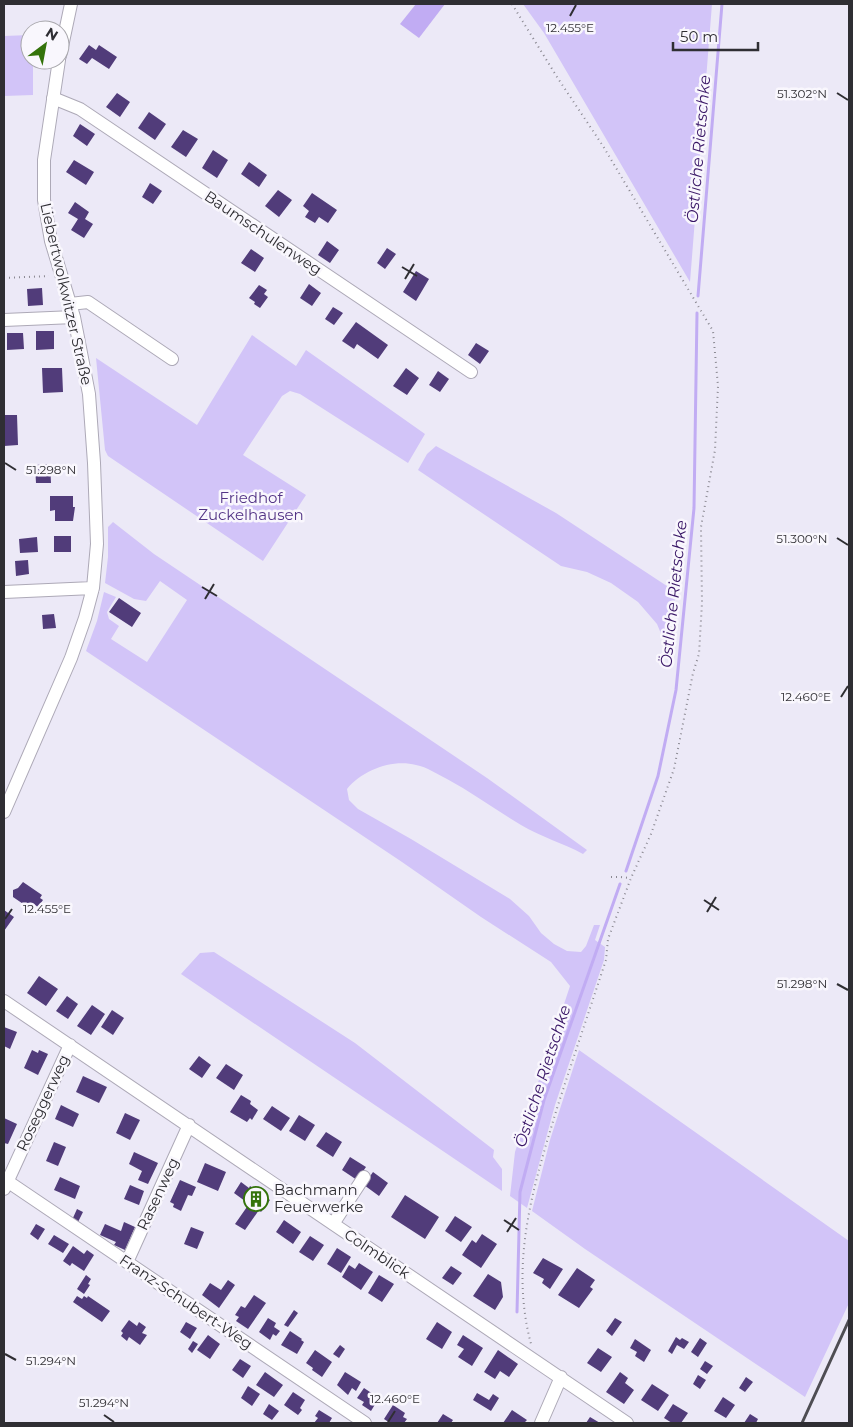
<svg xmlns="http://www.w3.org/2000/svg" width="853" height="1427" font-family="Montserrat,sans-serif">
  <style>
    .green { fill: #d2c4f8 }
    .water { fill: #c1acf3 }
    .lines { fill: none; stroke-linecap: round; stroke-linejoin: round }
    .stream { stroke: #c1acf3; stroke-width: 3 }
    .building { fill: #513c7a }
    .minor-casing { stroke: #ada9b7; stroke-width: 14 }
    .path { stroke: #8b8992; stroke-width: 2; stroke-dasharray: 1 4; stroke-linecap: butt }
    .minor { stroke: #fff; stroke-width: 12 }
    .rail { stroke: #4e4d53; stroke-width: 3 }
    .ticks { fill: none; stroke: #2f2e33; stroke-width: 2 }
    .labels { text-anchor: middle; stroke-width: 5; stroke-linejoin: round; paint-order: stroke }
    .street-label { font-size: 15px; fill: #2f2e33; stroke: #f9f7fd }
    .park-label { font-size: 15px; fill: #533486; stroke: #f9f7fd }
    .poi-label { font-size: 15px; fill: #2f2e33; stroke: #f9f7fd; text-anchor: start }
    .water-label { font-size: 16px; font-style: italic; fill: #371465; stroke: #f9f7fd }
    .ticks-label { font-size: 12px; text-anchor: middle; fill: #2f2e33; stroke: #f9f7fd; stroke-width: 5; stroke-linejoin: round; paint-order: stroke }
  </style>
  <rect width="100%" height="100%" fill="#ece9f7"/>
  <path class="green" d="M523,4H712L690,282L544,33Z
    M30,35V60H33V95L4,96V36Z
    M252,335L296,366L306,350L425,434L408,463L300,394L290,391L282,396L243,455L306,495L263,561L108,456L105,450L96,358L197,425Z
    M436,446L556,513L676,592L667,648L657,624L638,602L611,583L587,572L561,566L418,470L427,454Z
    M113,522L154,554L487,778L587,850L583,854C563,843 541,837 521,825C496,810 473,793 447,779C437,774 427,767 416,765C392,759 363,770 347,789L349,800L358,809L411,839L510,899L529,916L541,933L554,944L567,951L581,952L586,946L594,925H600L595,940L605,947L604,960L555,1105L527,1208L510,1196L515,1152L570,986L551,962L481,917L402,862L86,651L97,621L104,592L116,597L107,612L109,619L119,626L111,639L147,662L187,600L160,581L146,601L134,599L105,583L108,557V527Z
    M214,952L355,1043L494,1150L493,1157L502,1169V1191L181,974L200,953Z
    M579,1050L849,1241V1303L805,1397L585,1249L532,1211L550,1140Z"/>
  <path class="water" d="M416,4H445L419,38L400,24Z"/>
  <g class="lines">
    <path class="stream" d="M698,296L722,4
      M626,871L658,776L676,690L694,508L697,313
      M517,1312L520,1192L544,1100L620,884"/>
  </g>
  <path class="building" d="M89,45L96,50L99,45L117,57L109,69L92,58L87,64L79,59Z
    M117,93L130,102L120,117L106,107Z
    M149,112L166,124L155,140L138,128Z
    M80,124L95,134L87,146L73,136Z
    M183,130L198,139L186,157L171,147Z
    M213,150L228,160L217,178L202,168Z
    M74,160L94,172L86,185L66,172Z
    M249,162L267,175L259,187L241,174Z
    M150,183L162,191L153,204L142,197Z
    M278,190L292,200L279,217L265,206Z
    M312,193L337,210L328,223L319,217L315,223L305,217L309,211L303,206Z
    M75,202L89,212L85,219L93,224L84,238L71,230L78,219L68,213Z
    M327,241L339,250L330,263L318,255Z
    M387,248L396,254L385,269L377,263Z
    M251,249L264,258L255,272L241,263Z
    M416,271L429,279L416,301L403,292Z
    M309,284L321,293L312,306L300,298Z
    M259,285L267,290L264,294L268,297L260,308L254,304L255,302L249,298Z
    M42,288L43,305L28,306L27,289Z
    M333,307L343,313L334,325L325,319Z
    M356,322L388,345L378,359L357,344L354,349L342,341Z
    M36,331H54V349L36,350Z
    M7,333H23L24,349L7,350Z
    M476,343L489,351L480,364L468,355Z
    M42,368H62L63,392L43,393Z
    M406,368L419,378L407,395L393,386Z
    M438,371L449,379L440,392L429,385Z
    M4,415H17L18,445L4,446Z
    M50,464L51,483H36L35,465Z
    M50,496H73V507H75L73,521H55V510L50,511Z
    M54,536H71V552H54Z
    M37,537L38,552L20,553L19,539Z
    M28,560L29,574L16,576L15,561Z
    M119,598L141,613L132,627L109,612Z
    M54,614L56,628L43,629L42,615Z
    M23,882L42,895L40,898L43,900L38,907L35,905L32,910L13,897V890L18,888Z
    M4,910L14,917L4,931Z
    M39,976L58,989L46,1006L27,993Z
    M67,996L78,1004L68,1019L56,1011Z
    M92,1005L105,1014L91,1035L77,1026Z
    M112,1010L124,1018L113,1035L101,1027Z
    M4,1027L17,1032L10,1049L4,1046Z
    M32,1050L38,1053L39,1050L48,1054L38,1075L24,1068Z
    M199,1056L211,1065L202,1078L189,1069Z
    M226,1064L243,1075L234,1090L216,1078Z
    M83,1076L107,1087L99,1103L76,1092Z
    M241,1095L251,1101L250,1104L258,1110L252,1120L250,1118L247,1122L230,1112Z
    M61,1105L79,1114L73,1127L55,1119Z
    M272,1106L290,1118L281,1131L263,1119Z
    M125,1113L140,1120L130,1140L116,1133Z
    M299,1115L315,1125L305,1141L289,1131Z
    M4,1118L17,1124L8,1144L4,1143Z
    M326,1132L342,1142L333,1157L316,1146Z
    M54,1142L66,1147L58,1166L46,1161Z
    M134,1152L158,1163L148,1184L138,1180L142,1171L129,1164Z
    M350,1157L366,1167L357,1180L342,1170Z
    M205,1163L226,1172L218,1191L197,1182Z
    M373,1172L388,1183L379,1196L364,1185Z
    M60,1177L80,1186L75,1199L54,1190Z
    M180,1180L196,1187L192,1196L188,1195L181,1211L173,1207L174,1204L170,1202Z
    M241,1182L249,1188L250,1186L270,1200L261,1212L259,1210L245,1230L235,1224L249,1204L234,1193Z
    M130,1185L144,1191L139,1205L124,1199Z
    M405,1195L439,1217L425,1239L391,1217Z
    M77,1209L83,1212L78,1222L72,1220Z
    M455,1216L472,1227L461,1242L445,1231Z
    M284,1220L301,1232L293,1244L276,1232Z
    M124,1222L135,1227L125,1250L114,1245L116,1242L100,1235L105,1224L121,1231Z
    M36,1224L45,1229L38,1240L30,1234Z
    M191,1227L204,1232L197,1249L184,1244Z
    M482,1234L497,1244L481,1268L462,1255L472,1240L476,1243Z
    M54,1235L69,1244L63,1253L48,1244Z
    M310,1236L324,1245L313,1261L299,1252Z
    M73,1246L84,1254L87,1250L94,1255L84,1271L72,1263L70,1266L63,1261Z
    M337,1248L351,1257L341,1273L327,1264Z
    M543,1258L563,1269L550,1289L542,1283L544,1279L533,1273Z
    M359,1263L373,1272L361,1290L342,1277L349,1265L355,1269Z
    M451,1266L462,1273L453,1285L442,1278Z
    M577,1268L595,1280L590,1287L593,1289L579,1308L558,1295Z
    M488,1274L501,1282L503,1297L495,1310L473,1296Z
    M86,1275L91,1279L88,1284L90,1285L84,1294L77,1289Z
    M379,1275L394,1284L382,1302L368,1293Z
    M228,1280L235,1285L219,1308L202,1295L210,1283L221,1290Z
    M254,1295L266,1303L248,1329L236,1321L239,1317L235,1315L241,1306L245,1308Z
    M77,1296L82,1299L84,1296L87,1298L88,1296L110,1311L102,1322L73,1302Z
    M294,1310L298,1313L288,1327L284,1325Z
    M268,1318L276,1323L274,1327L280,1331L276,1336L273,1334L270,1340L259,1332Z
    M615,1318L622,1322L612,1336L606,1331Z
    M129,1320L137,1326L139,1322L146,1327L142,1333L147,1335L140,1345L129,1337L127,1341L121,1336L123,1333L121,1331Z
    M186,1322L197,1328L190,1339L180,1332Z
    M437,1322L452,1332L442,1349L426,1339Z
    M290,1331L302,1339L301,1340L304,1342L297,1354L281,1345Z
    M208,1335L220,1344L210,1359L197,1350Z
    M463,1335L483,1348L472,1366L458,1357L464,1349L457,1345Z
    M676,1337L680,1340L682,1338L689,1342L684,1349L677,1345L672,1354L668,1351Z
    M700,1338L707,1343L698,1357L691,1352Z
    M635,1339L651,1350L644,1362L635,1356L637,1352L630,1348Z
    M193,1341L198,1344L192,1353L188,1349Z
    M340,1345L345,1349L339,1358L333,1354Z
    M598,1348L612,1357L601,1372L587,1363Z
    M315,1350L332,1362L322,1377L312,1370L313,1368L306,1363Z
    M498,1350L518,1364L509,1377L500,1371L495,1379L484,1372Z
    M240,1359L251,1366L243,1378L232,1370Z
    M705,1361L713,1366L707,1374L700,1369Z
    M265,1372L283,1385L274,1397L256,1385Z
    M345,1372L361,1382L356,1391L352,1388L348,1395L337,1385Z
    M620,1372L628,1378L625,1383L634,1390L624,1404L606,1392Z
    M698,1375L706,1380L700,1389L693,1384Z
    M746,1377L753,1382L745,1392L739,1388Z
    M652,1384L669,1395L658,1411L641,1400Z
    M248,1386L260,1394L252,1406L241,1398Z
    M364,1388L379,1398L371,1411L362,1405L364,1402L357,1398Z
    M293,1392L305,1400L300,1408L302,1410L298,1415L284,1405Z
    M477,1393L489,1400L493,1394L499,1398L491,1411L473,1400Z
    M723,1397L735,1405L726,1418L714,1411Z
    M269,1404L279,1411L272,1420L263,1414Z
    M673,1404L688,1413L681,1423H672L664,1418Z
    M393,1405L405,1413L403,1417L407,1419L404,1423H390L384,1419Z
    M319,1410L332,1418L329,1423H314L318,1418L315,1416Z
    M512,1410L527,1420L524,1423H503Z
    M443,1414L453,1420L451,1423H437Z
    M750,1414L758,1419L756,1423H744Z
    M590,1417L600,1423H586Z"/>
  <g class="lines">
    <defs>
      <path id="minor" d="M60,56L71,4
        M53,98L80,109L471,372
        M70,304L88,302L172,359
        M4,320L74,317
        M4,592L93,588
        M4,812L71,658L85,618L93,588L97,544L94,463L89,394L74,317L51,241L44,200V160L59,60
        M4,1001L627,1423
        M7,1181L365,1423
        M4,1189L70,1045
        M333,1224L364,1177
        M127,1262L189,1125
        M541,1423L561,1377"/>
    </defs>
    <use href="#minor" class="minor-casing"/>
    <path class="path" d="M512,4L557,77L603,146L713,331L718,386L715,450L701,527L702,603L699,654L693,673L674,769L651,834L631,878L608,939L606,960C590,1008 574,1056 558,1105C534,1184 509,1261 531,1344
      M4,278L49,276
      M611,877H620L631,878"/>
    <use href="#minor" class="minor"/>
    <path class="rail" d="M802,1423L849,1320"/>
  </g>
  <path class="ticks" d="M570,16L576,5M837,93L848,100M402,267L417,276M405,279L414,264M5,463L16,470M837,538L848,545M202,587L217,596M205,599L214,584M841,697L848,686M704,900L719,910M707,912L716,897M5,919L12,909M837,984L848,990M504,1220L519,1230M507,1232L516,1218M5,1354L16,1360M104,1415L114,1422M388,1422L395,1411"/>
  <defs>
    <symbol id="building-ring" viewBox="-11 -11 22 22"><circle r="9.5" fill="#f9f7fd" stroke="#34730b" stroke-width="1.5"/><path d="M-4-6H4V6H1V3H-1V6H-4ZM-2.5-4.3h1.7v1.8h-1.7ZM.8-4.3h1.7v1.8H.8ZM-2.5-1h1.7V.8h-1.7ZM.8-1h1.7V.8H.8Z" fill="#34730b"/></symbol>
  </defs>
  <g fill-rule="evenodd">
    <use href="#building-ring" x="242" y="1185" width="28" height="28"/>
  </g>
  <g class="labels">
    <g class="street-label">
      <text transform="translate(263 233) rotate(34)" y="5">Baumschulenweg</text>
      <text transform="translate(66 294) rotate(77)" y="5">Liebertwolkwitzer Straße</text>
      <text transform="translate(43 1103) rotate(-65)" y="5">Roseggerweg</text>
      <text transform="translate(158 1194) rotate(-65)" y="5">Rasenweg</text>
      <text transform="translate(377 1254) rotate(34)" y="5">Colmblick</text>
      <text transform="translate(186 1302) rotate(34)" y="5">Franz-Schubert-Weg</text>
    </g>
    <g class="park-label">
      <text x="251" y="503">Friedhof<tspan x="251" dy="17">Zuckelhausen</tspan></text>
    </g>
    <g class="poi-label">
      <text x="274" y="1195">Bachmann<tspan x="274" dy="17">Feuerwerke</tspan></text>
    </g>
    <g class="water-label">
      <text transform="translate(698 149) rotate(-85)" y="6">Östliche Rietschke</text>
      <text transform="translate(673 594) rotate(-84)" y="6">Östliche Rietschke</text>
      <text transform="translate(542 1076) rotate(-72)" y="6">Östliche Rietschke</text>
    </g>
  </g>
  <g class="ticks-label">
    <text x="570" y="32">12.455°E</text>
    <text x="802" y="98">51.302°N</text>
    <text x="51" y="474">51.298°N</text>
    <text x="802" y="543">51.300°N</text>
    <text x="806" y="701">12.460°E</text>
    <text x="47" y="913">12.455°E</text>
    <text x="802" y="988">51.298°N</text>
    <text x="51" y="1365">51.294°N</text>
    <text x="395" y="1403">12.460°E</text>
    <text x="104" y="1407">51.294°N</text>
  </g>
  <rect width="853" height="1427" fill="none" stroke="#2f2e33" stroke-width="10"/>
  <g transform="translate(45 45) rotate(32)"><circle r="24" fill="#f9f7fd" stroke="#a8a7ac"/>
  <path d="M0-4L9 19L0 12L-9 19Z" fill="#34730b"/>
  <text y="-8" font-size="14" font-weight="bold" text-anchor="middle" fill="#2f2e33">N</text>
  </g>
  <path d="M673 42v8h85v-8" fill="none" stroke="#2f2e33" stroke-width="2.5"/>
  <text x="680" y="42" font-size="15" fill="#2f2e33" stroke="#f9f7fd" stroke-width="4" paint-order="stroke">50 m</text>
</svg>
